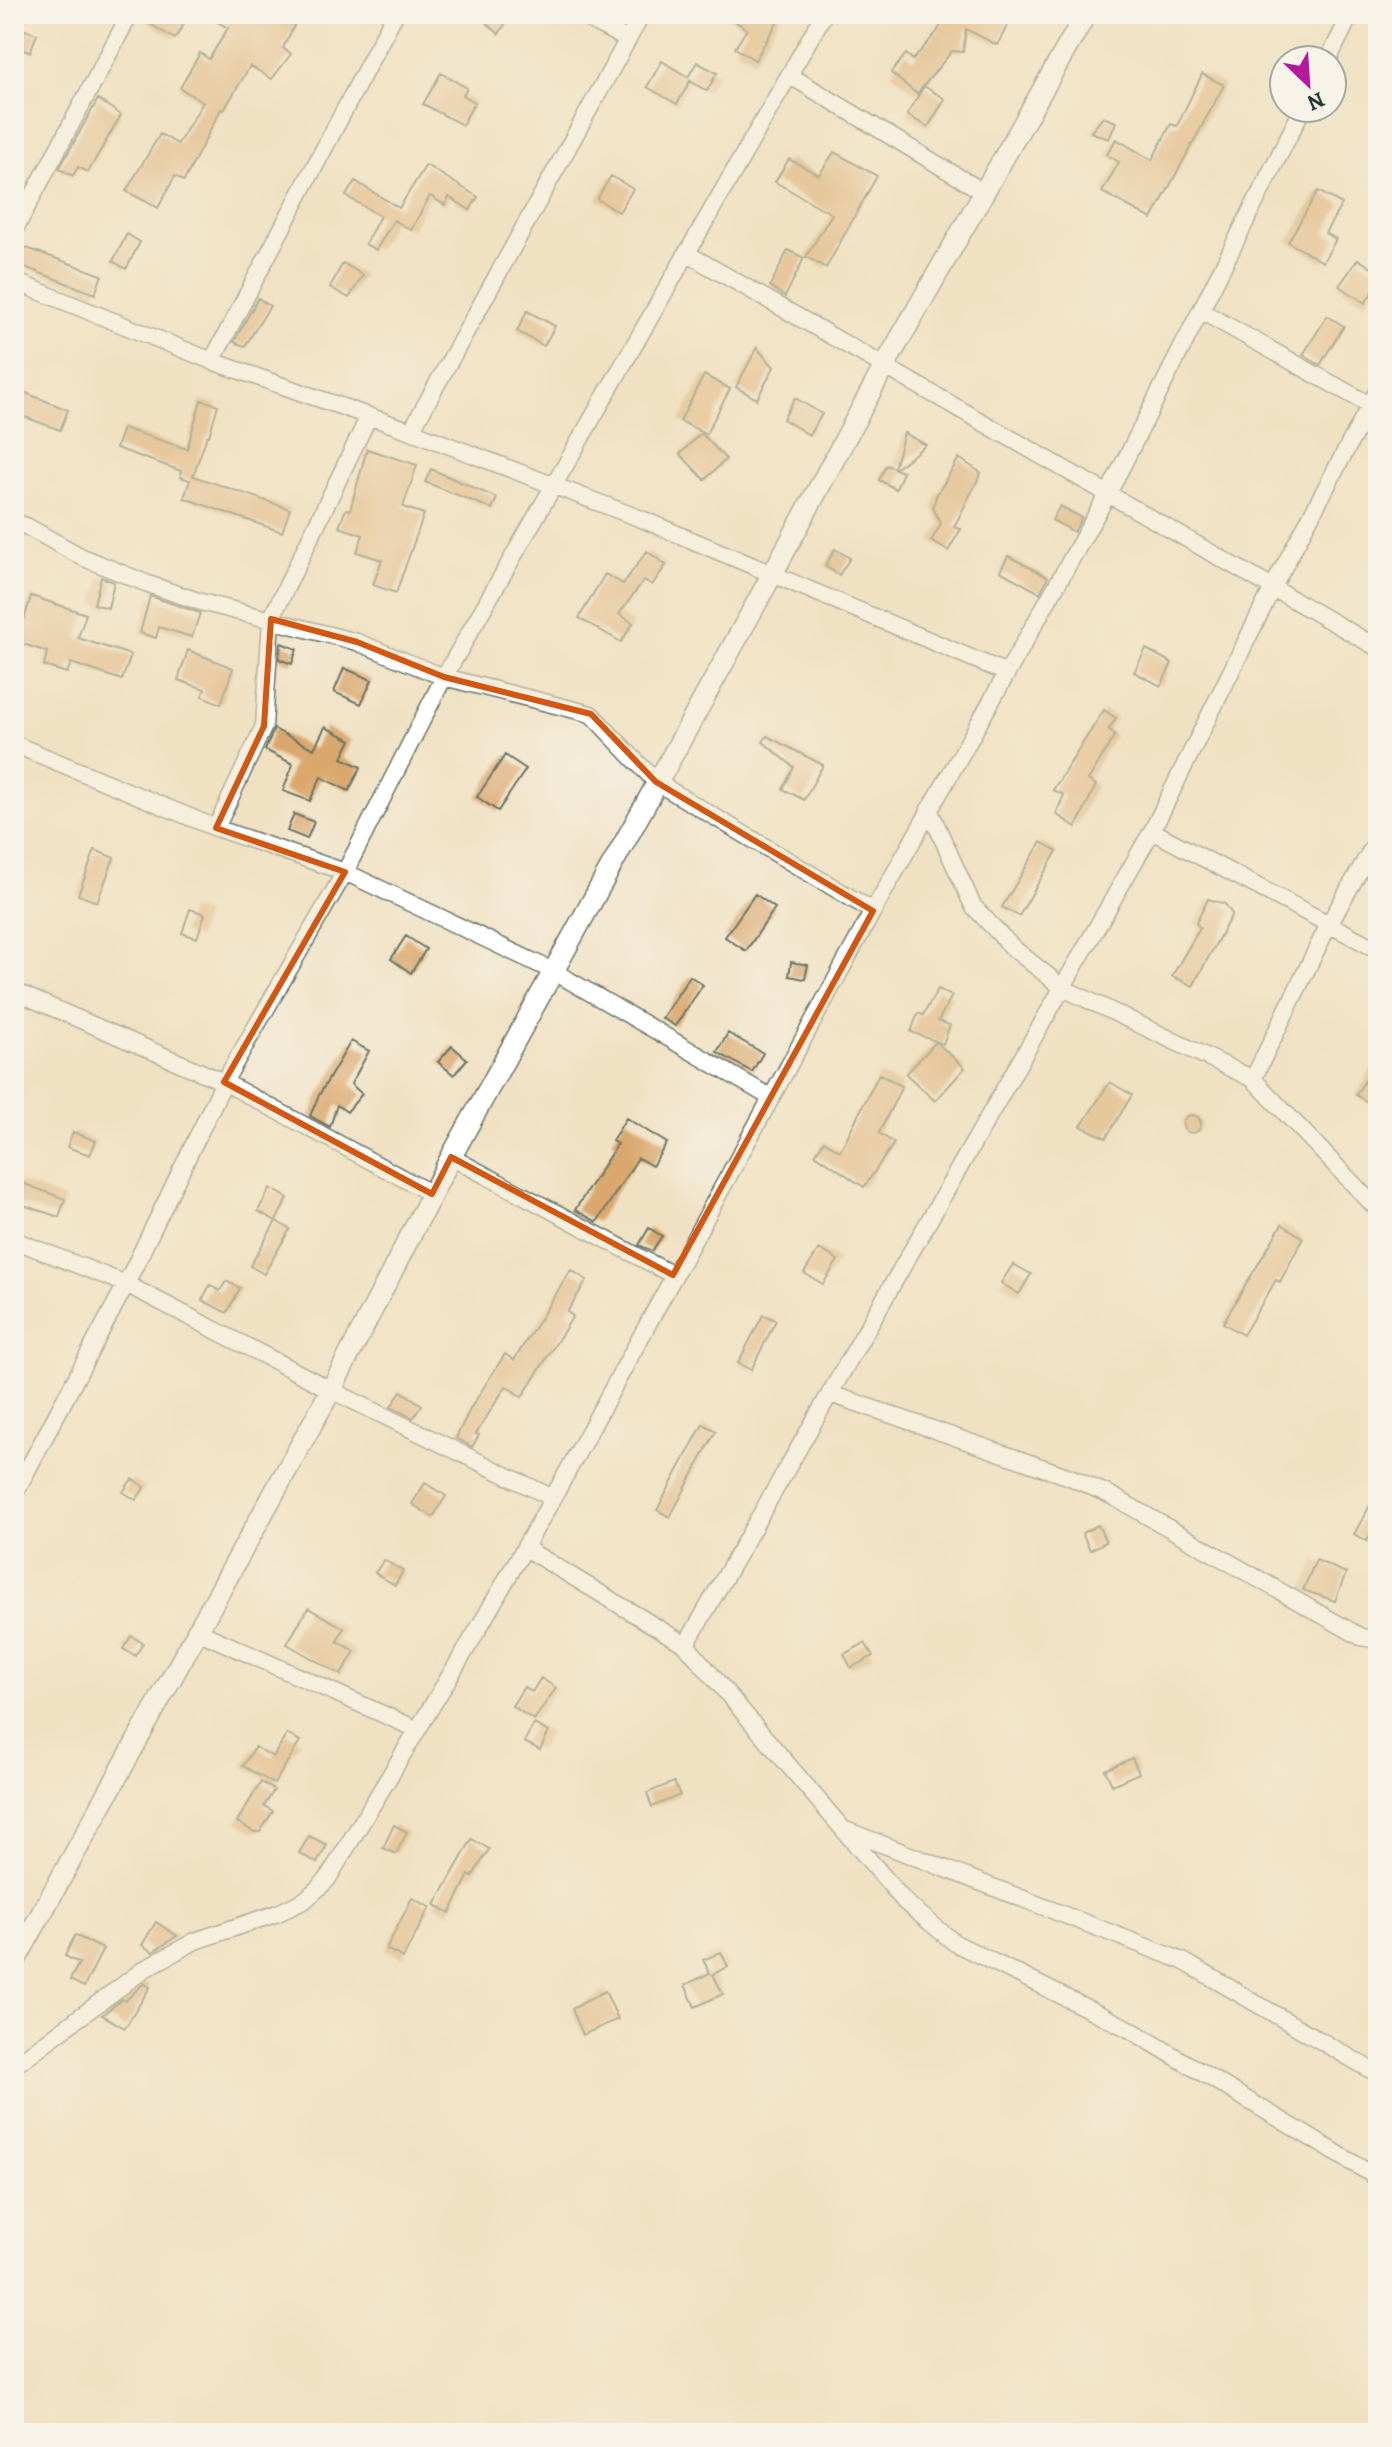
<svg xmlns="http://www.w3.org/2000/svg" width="1392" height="2447" font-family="Alegreya,serif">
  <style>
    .building { fill: #daa86d }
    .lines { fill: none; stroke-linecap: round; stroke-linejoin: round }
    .minor-casing { stroke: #687666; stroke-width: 19 }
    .tertiary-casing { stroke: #687666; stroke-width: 23 }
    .minor { stroke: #fff; stroke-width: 16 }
    .tertiary { stroke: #fff; stroke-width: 20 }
    .marked { fill: none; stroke: #d45610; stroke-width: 6; stroke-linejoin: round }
  </style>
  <rect width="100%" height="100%" fill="#f7f3e8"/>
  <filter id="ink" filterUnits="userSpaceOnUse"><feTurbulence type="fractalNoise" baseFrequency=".0125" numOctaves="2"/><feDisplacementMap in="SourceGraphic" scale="16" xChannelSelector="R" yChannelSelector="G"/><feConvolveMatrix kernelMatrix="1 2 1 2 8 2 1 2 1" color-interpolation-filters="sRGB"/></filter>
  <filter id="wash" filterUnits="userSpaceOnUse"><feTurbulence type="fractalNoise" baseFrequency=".006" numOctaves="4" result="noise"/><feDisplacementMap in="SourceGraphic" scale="32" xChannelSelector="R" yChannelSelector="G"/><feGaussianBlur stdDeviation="1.8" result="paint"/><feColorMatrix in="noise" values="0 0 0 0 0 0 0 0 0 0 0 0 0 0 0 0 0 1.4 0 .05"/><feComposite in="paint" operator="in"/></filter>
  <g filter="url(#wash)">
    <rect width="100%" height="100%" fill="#f0e1c3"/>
    <g id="blocks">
      <path class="building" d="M141,14H190L175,39L140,18Z
        M204,14H300L283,48L291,54L272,79L250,66L224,110L221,109L184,181L175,176L158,208L126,191L160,134L178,144L203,102L180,88L200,53L209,59L228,28Z
        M477,14H511L499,34Z
        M724,14H782L755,60L735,48L747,29Z
        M939,14H1014L997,45L966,29L963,52L952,51L917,94L891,73L906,54L913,60L937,32L945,17Z
        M14,26L37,34L30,52L14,47Z
        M662,61L688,77L697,62L717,73L707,91L690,81L677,104L647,87Z
        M441,73L467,88L463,95L475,102L462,125L423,104Z
        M1202,74L1224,85L1152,219L1102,192L1119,162L1107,155L1116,139L1152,160L1171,124L1177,126Z
        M924,86L945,99L928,127L907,115Z
        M98,99L121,115L88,172L78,167L73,176L59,169Z
        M1103,117L1116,122L1109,139L1091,132Z
        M834,152L877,176L826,268L806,257L832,214L775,182L789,159L819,175Z
        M426,165L478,197L470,210L449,197L445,205L430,196L411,230L394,220L376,250L365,244L380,216L346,196L355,181L399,208Z
        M611,176L633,189L619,212L597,199Z
        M1318,191L1342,204L1325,233L1336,239L1323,262L1288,242Z
        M127,234L140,242L126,269L113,261Z
        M21,246L102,275L95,294L14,263Z
        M788,250L804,258L785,297L770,286Z
        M1358,259L1378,272V284L1365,303L1339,286Z
        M343,263L363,275L349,298L330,287Z
        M258,298L270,306L245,346L234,342Z
        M527,311L555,326L544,346L517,331Z
        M1327,316L1344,326L1320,365L1303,355Z
        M757,348L774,367L757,399L736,387Z
        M704,375L730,389L706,434L680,421Z
        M14,388L68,410L60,430L14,413Z
        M795,398L822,414L809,435L783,419Z
        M201,400L218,405L209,436H207L193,476L290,509L282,532L184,498L190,480L180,477L181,471L116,448L123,428L187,449Z
        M701,433L726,459L705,480L680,454Z
        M904,433L926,445L895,469L903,472L896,489L879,480L886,465L894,468Z
        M367,449L417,465L403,507L424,514L396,593L373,585L382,560L357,552L363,535L339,527L346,509L350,510Z
        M959,458L981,473L954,527L961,529L948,551L931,541L941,524L933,508L936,496Z
        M431,469L497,498L492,509L425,482Z
        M1060,506L1082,518L1074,532L1052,520Z
        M835,549L850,558L839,575L825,566Z
        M647,551L666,565L652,585L644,580L619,614L633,623L621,642L579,618L605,574L623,584Z
        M1008,556L1048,577L1040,593L1000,571Z
        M101,577L114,582L108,608L94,604Z
        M31,596L86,614L78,638L131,655L122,680L71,663L67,673L44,666L47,652L14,641V616L24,620Z
        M150,596L200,613L192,637L159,627L156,638L140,633Z
        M281,643L297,649L292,664L279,659Z
        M1146,649L1172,663L1161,686L1134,672Z
        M188,650L233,668L221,704L202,696L205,689L178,680Z
        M344,668L372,680L361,704L334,692Z
        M1104,710L1116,718L1109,729L1115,735L1088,780L1096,785L1076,827L1056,814L1064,795L1053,790Z
        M325,727L351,740L342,758L361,767L349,791L321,777L310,801L283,791L293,764L265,750L274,729L314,749Z
        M767,736L823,765L804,800L783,789L794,767L763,742Z
        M505,755L526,769L498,811L477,797Z
        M294,814L314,822L307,839L287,831Z
        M1041,842L1057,851L1019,916L1002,907Z
        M95,850L114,858L97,902L78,895Z
        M755,894L775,908L746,951L725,937Z
        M1208,899L1225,904L1232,914L1193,986L1172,976L1200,928L1196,923Z
        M190,909L205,914L197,938L182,933Z
        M406,936L426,949L411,973L391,959Z
        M791,962L808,965L805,979L789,976Z
        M690,976L703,985L675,1026L662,1018Z
        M938,989L952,996L938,1021L950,1025L943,1044L911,1032L918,1013L923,1015Z
        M728,1033L763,1053L752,1072L717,1052Z
        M351,1041L369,1051L351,1084L362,1094L347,1112L337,1105L330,1127L310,1116L318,1097Z
        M936,1042L965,1068L935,1101L906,1074Z
        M452,1046L467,1059L454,1075L438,1062Z
        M1378,1059V1088L1369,1103L1356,1095Z
        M879,1074L902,1086L879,1133L894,1143L864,1187L815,1154L824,1141L840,1151Z
        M1110,1082L1132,1095L1106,1138L1081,1126Z
        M1183 1124a9 9 0 1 1 18 0a9 9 0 1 1-18 0Z
        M626,1118L667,1143L652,1166L638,1158L597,1222L575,1210L617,1144L612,1141Z
        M73,1132L96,1141L90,1155L67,1147Z
        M14,1180L65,1199L59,1217L14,1202Z
        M270,1188L288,1198L276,1221L258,1211Z
        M276,1221L290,1229L264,1274L250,1266Z
        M1282,1224L1303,1238L1280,1282L1276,1280L1243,1335L1223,1323Z
        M649,1228L662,1236L652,1251L639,1245Z
        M819,1249L838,1260L823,1284L804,1273Z
        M1013,1264L1031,1274L1019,1294L1001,1283Z
        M571,1270L587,1280L567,1312L573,1316L522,1397L506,1386L476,1434L479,1435L472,1447L456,1438L470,1409L505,1354L514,1360Z
        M226,1281L240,1288L227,1313L202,1300L210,1285L220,1291Z
        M763,1315L776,1320L751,1370L738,1363Z
        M401,1391L422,1405L413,1418L391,1407Z
        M703,1424L716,1431L670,1517L657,1510Z
        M132,1479L145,1487L136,1500L123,1492Z
        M425,1483L446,1496L433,1517L412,1504Z
        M1378,1491V1520L1367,1541L1354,1534Z
        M1098,1525L1106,1542L1090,1550L1082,1533Z
        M384,1560L403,1571L395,1585L375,1573Z
        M1316,1560L1346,1573L1335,1601L1303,1590Z
        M308,1608L344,1628L337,1641L355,1651L341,1675L287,1644Z
        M131,1636L143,1643L136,1656L123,1649Z
        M865,1643L873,1656L851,1668L844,1654Z
        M541,1678L556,1688L534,1720L512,1706L524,1687L532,1692Z
        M534,1724L549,1732L540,1750L524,1742Z
        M287,1734L300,1741L274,1784L243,1766L255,1747L273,1757Z
        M1132,1758L1139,1773L1112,1785L1105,1770Z
        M261,1782L274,1790L264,1806L273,1811L260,1832H254L237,1822Z
        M674,1782L680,1795L652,1807L647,1793Z
        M394,1825L407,1832L396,1854L383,1848Z
        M309,1836L327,1845L317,1863L299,1853Z
        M472,1839L489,1849L472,1877L469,1875L450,1913L435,1905Z
        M412,1898L430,1907L403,1958L386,1949Z
        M156,1922L177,1936L153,1952L142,1945Z
        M75,1935L103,1949L84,1987L70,1980L79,1963L65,1956Z
        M721,1952L728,1967L713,1974L723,1994L695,2007L685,1985L710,1973L703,1960Z
        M144,1983L150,1987L125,2028L102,2015L122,1999L125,2001Z
        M605,1991L618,2019L583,2035L572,2009Z"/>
    </g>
  </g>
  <g filter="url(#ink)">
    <use href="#blocks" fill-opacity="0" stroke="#687666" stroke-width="2"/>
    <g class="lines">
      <defs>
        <path id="minor" d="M579,14L628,40
          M1328,60L1351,14
          M789,75L985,193
          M14,231L130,14
          M686,253L1378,648
          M14,281L212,361L411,431L644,520L1007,673
          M1201,311L1370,405
          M212,361L395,14
          M411,431L642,14
          M14,522L26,526L82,557L148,584L201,602L357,642L444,677L591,714L656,782L873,911
          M14,744L216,828L345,872L553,971L770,1097
          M929,809L973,906L1013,948L1063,988L1253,1079L1378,1210
          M216,828L264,726L271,619L369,416
          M1152,831L1378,950
          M14,991L224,1082L432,1194
          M1253,1079L1329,924L1378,838
          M451,1157L673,1275
          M14,1240L126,1284L331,1390L553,1498
          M831,1394L1070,1477L1112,1496L1361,1637L1378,1640
          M14,1495L126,1284L224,1082L345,872L444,677L824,14
          M525,1548L686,1645L1152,831L1273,587L1378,390
          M195,1630L416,1729
          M686,1645L905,1902L955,1943L1129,2029L1378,2178
          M843,1829L1183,1961L1378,2074
          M14,2066L143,1970L195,1941L278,1913L305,1900L327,1880L477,1631L553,1498L873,911L1109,492L1303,108"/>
        <path id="tertiary" d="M14,1963L331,1390L451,1157L773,573L885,365L1086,14"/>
      </defs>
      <use href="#minor" class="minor-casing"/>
      <use href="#tertiary" class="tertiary-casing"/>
      <use href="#minor" class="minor"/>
      <use href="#tertiary" class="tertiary"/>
    </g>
  </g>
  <path d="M0 0H1392V2447H0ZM271,619L357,642L444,677L591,714L656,782L873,911L673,1275L451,1157L432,1194L224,1082L345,872L216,828L264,726Z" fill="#f0e1c3" fill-opacity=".55" fill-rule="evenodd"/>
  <path class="marked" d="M271,619L357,642L444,677L591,714L656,782L873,911L673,1275L451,1157L432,1194L224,1082L345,872L216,828L264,726Z"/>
  <rect width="1392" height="2447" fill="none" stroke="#f7f3e8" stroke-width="48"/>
  <g transform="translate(1308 84) rotate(155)"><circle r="38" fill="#f7f3e8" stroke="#a1aaa0" stroke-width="2"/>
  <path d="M0-6L14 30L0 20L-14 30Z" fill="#b5179e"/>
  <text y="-12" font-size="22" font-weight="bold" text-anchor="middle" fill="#1f3d34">N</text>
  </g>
</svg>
